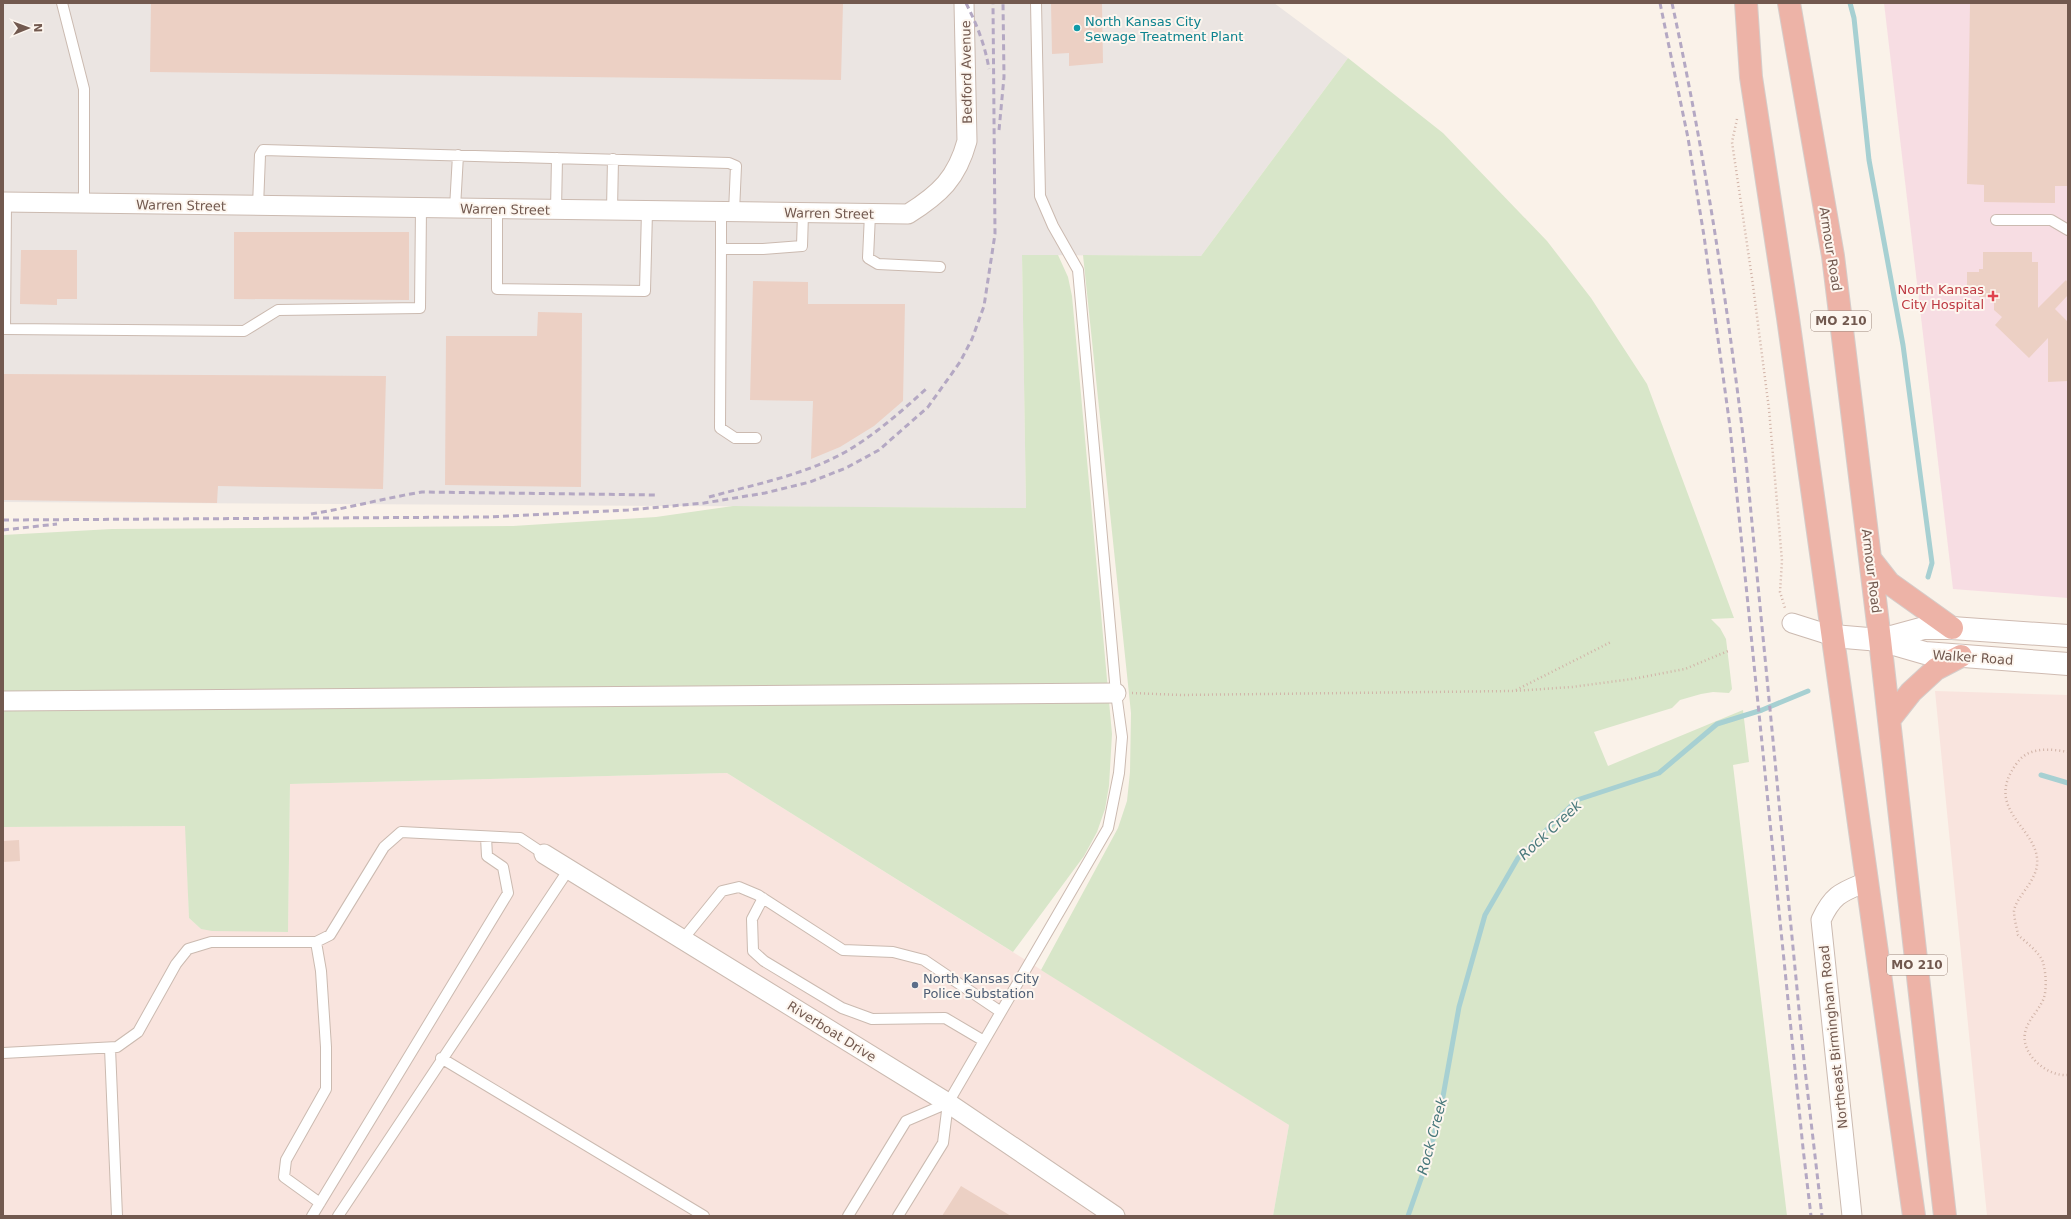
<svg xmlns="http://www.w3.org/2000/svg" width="2071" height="1219" font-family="'DejaVu Sans',sans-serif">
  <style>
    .commercial { fill: #f9e4de }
    .industrial { fill: #ebe5e2 }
    .medical { fill: #f7dde3 }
    .green { fill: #d8e6c9 }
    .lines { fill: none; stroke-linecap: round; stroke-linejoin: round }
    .stream { stroke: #a7d0d2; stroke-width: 5 }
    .building { fill: #ecd0c4 }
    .lane-casing { stroke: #cbbab0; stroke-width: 12 }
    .street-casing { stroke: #cbbab0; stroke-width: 21 }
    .secondary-casing { stroke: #cfbbb1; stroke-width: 24 }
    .highway-casing { stroke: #d5cdca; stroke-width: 24 }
    .path { stroke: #d1b3a7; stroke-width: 2.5; stroke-dasharray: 1 3; stroke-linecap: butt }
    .lane { stroke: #fff; stroke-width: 10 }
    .street { stroke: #fff; stroke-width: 19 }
    .secondary { stroke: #fff; stroke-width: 22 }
    .highway { stroke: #edb3a7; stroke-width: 22 }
    .rail { stroke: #b4a8c3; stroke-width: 3; stroke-dasharray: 6 4; stroke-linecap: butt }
    .culture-dot { fill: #0f9aa8; stroke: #fdf6ef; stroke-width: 1.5 }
    .health-dot { fill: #e0444e; stroke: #fdf6ef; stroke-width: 1.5 }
    .service-dot { fill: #5c6f8a; stroke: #fdf6ef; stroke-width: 1.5 }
    .labels { text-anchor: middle; stroke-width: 4; stroke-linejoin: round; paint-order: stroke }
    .shield { fill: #fdf6ef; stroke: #9c887f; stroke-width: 1 }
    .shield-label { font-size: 12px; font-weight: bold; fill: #72594f }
    .culture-label { font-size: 13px; fill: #0d838f; stroke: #fdf6ef; text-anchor: start }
    .street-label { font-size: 13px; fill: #72594f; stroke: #fdf6ef }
    .health-label { font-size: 13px; fill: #be3a42; stroke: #fdf6ef; text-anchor: end }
    .service-label { font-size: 13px; fill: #4e5e75; stroke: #fdf6ef; text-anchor: start }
    .water-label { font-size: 14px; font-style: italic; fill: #48787b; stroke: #fdf6ef }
  </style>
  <rect width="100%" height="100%" fill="#faf2e9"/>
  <path class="commercial" d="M1935,691L2068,695V1216H1987Z
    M727,773L1289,1125L1273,1216H3V827L186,826L189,918L201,929L288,932L290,784Z"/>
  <path class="industrial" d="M3,3H1274L1348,58L1201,256L1022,255L1026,508L3,502Z"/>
  <path class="medical" d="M1884,3H2068V598L1953,589Z"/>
  <path class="green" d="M1348,58L1443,133L1547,241L1591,298L1647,384L1734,618L1711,619L1720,628L1726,639L1732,689L1729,693L1713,692L1701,694L1680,700L1672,708L1594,732L1608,766L1743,710L1749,762L1733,765L1787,1216H1273L1289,1125L1041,970L1118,828L1127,801L1130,772L1131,713L1083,255L1201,256Z
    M1022,255H1058L1068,277L1072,296L1112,734L1109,786L1105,809L1097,832L1084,856L1013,952L727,773L290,784L288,932L212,931L201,929L189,918L185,826L3,827V535L112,529L513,526L656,517L733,506L1026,508Z"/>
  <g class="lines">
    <path class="stream" d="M1850,3L1854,18L1869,160L1903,345L1932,563L1928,577
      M2041,775L2068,783
      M1408,1216L1429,1156L1442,1102L1459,1007L1485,915L1518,858L1577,800L1659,773L1717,724L1762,710L1808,691"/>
  </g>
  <path class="building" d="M151,3H843L841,80L150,72Z
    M1051,3H1102L1103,63L1069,66V53L1052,54Z
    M1970,3H2068V186H2055V203L1984,202V185L1967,184Z
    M234,232H409V300L234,299Z
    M21,250H77V299H57V305L20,304Z
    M1983,252H2032V262H2038V308L2066,280L2068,283V295L2055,309L2068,322V381L2048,382V338L2029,358L1995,325L2002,317L1994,310V297H1979V292H1967V272H1979V269H1983Z
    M753,281L808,282V304H905L903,401L874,426L840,447L811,459L813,401L750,400Z
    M538,312L582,313L581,487L445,485L446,336H537Z
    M3,374L386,376L383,489L218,486L217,503L3,500Z
    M19,840L20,861L3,862V841Z
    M961,1186L1011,1216H942Z"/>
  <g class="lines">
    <defs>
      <path id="lane" d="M62,3L84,89V203
        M258,206L260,155L263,150L729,163L736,166L734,212
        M455,208L458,155
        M497,209V289L645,291L647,211
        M556,210L557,158
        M612,210L613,159
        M721,212V249H763L802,246L803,213
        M870,214L868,258L878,264L940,267
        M1996,220H2051L2068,230
        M721,249L720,428L735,438H756
        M3,329H5L6,202
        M5,329L244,331L278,310L420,308L421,208
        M763,898L752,919L753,951L764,961L842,1008L872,1019L945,1018L984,1041
        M683,939L722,891L739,887L758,895L843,950L893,952L924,960L1001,1012
        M316,942L321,971L326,1047V1089L286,1160L284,1177L320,1203
        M110,1048L117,1216
        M3,1053L117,1047L138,1032L176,964L188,949L211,942H316L330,935L384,847L401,832L520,838L544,854
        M441,1058L704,1216
        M312,1216L508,893L503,867L487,856L486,837
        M338,1216L569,869
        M848,1216L906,1121L948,1103
        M898,1216L943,1143L948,1103L1108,828L1119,773L1122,737L1116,693L1078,270L1053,226L1040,196L1036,3"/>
      <path id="street" d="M3,202L908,214C940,194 957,178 967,141L964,3
        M1792,623L1833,636
        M3,701L1116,693
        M544,854L948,1103L1115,1216
        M1852,1216L1821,920C1833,894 1842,892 1866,882"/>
      <path id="secondary" d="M1833,636L1880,640L1925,653L2068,664
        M1880,640L1924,628H1952L2068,636"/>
      <path id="highway" d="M1746,3L1751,77L1788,318L1914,1216
        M1789,3L1833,256L1880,640L1945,1216
        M1871,560L1889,583L1952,628
        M1889,720L1911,692L1936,669L1961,656"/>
    </defs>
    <use href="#lane" class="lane-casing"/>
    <use href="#street" class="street-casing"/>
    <use href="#secondary" class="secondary-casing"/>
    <use href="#highway" class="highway-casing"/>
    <path class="path" d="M1737,119L1732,142L1752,278L1769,409L1782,561L1780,592L1785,608
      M1516,690L1611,642
      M1132,693L1180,695L1514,691L1572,687L1632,679L1685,669L1728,651
      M2068,752C2051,749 2029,746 2017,763C1981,811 2041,828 2037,865C2035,883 2016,897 2014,911C2014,919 2017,928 2018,935C2026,942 2039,952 2043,962C2046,973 2048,994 2041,1004C2036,1013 2027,1022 2025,1033C2021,1055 2048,1077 2068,1075"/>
    <use href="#lane" class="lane"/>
    <use href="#street" class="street"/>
    <use href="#secondary" class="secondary"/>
    <use href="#highway" class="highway"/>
    <path class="rail" d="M966,3C977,25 985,45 989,69
      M1660,3L1688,138L1704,236L1730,427L1803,1148L1811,1216
      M1672,3C1705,155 1728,307 1746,461L1804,1061L1822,1216
      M999,130L1004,77L1003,3
      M709,497C756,484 810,474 852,448C879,431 902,411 926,389
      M311,514C349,508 385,498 422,492L658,495
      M3,520L487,517L628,510L704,503L765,493L810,482L846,468L879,450L928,407L960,362L972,339L984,306L995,234L993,3
      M3,530L57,524"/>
  </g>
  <circle class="culture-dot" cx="1077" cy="28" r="4"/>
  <path class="health-dot" d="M1991 290h4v4h4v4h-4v4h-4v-4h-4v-4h4z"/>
  <circle class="service-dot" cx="915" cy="985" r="4"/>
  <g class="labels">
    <g class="shield">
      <rect x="1811" y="311" width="60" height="20" rx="3"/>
      <rect x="1887" y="955" width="60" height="20" rx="3"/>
    </g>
    <g class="shield-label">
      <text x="1841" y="325">MO 210</text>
      <text x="1917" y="969">MO 210</text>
    </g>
    <g class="culture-label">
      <text x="1085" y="26">North Kansas City<tspan x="1085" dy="15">Sewage Treatment Plant</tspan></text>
    </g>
    <g class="street-label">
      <text transform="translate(966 72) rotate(-91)" y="5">Bedford Avenue</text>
      <text transform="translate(181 205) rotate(1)" y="5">Warren Street</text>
      <text transform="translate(505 209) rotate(1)" y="5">Warren Street</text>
      <text transform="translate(829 213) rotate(1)" y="5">Warren Street</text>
      <text transform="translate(1831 249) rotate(81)" y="5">Armour Road</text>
      <text transform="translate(1872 571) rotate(83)" y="5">Armour Road</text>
      <text transform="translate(1973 657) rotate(4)" y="5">Walker Road</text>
      <text transform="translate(832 1031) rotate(32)" y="5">Riverboat Drive</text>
      <text transform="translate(1833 1037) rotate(-96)" y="5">Northeast Birmingham Road</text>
    </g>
    <g class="health-label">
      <text x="1984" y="294">North Kansas<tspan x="1984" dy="15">City Hospital</tspan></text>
    </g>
    <g class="service-label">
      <text x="923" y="983">North Kansas City<tspan x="923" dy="15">Police Substation</tspan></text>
    </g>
    <g class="water-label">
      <text transform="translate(1550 830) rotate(-43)" y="5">Rock Creek</text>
      <text transform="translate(1432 1136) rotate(-75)" y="5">Rock Creek</text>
    </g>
  </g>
  <rect width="2071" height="1219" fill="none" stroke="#72594f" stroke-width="8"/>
  <g transform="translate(28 28) rotate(89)" stroke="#fdf6ef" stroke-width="3" paint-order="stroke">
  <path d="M0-3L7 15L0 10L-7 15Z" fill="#72594f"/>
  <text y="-6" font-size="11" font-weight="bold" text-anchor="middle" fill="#72594f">N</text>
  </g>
</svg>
